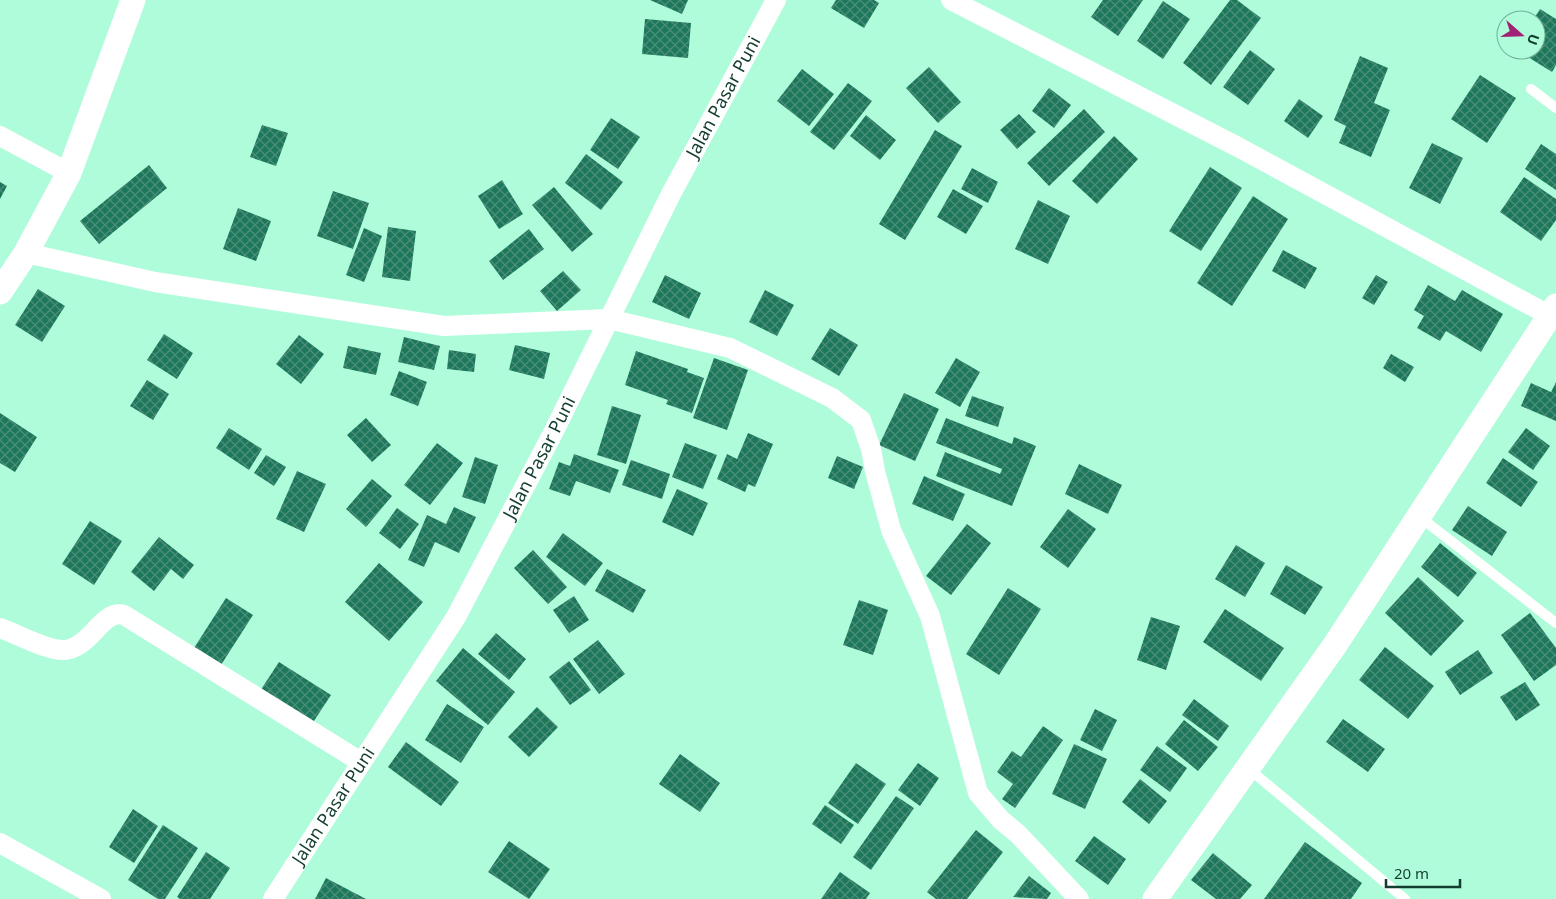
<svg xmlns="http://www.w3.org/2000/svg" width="1556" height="899" font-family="'Noto Sans',sans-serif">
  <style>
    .building { fill: url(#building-cross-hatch) }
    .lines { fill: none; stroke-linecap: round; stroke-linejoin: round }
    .service { stroke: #fff; stroke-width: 10 }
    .minor { stroke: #fff; stroke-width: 20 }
    .tertiary { stroke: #fff; stroke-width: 25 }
    .labels { text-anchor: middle; stroke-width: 5; stroke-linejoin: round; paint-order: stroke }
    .street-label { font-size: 18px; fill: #133e2f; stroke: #affcdb }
  </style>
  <defs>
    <pattern id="building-cross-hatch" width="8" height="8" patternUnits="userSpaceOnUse" patternTransform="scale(1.25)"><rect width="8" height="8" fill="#1d775a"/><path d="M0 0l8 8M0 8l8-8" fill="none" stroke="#4c8e79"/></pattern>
  </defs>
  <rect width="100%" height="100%" fill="#affcdb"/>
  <path class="building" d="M650,0H688L682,14Z
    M836,0H874L879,3L864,28L831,8Z
    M1103,0H1143L1118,36L1091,17Z
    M1230,0H1237L1261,18L1211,85L1183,63Z
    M1163,1L1190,19L1163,59L1137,41Z
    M1540,9L1556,19V65L1552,72L1517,50H1536V20H1533Z
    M645,19L691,23L688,58L642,54Z
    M1250,50L1275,69L1248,105L1223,87Z
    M1360,56L1388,68L1374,103L1390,110L1371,157L1339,143L1346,126L1334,120Z
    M929,67L961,102L938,123L906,88Z
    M802,69L834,94L809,126L777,101Z
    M1480,75L1516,98L1487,143L1451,119Z
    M848,83L872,101L834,150L810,132Z
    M1049,88L1071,105L1054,128L1032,111Z
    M1299,99L1323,116L1308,138L1284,121Z
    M1084,109L1105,132L1049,186L1027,163Z
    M1019,114L1036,132L1017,149L1000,130Z
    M866,115L896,140L880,160L850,136Z
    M611,118L640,137L618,169L590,150Z
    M262,125L288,133L276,166L250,157Z
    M935,130L962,146L905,240L879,224Z
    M1114,136L1138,159L1097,204L1072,181Z
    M1432,143L1463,158L1440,204L1409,188Z
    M1541,144L1556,154V190L1525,169Z
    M586,154L623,182L601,210L565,183Z
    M149,165L167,188L99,244L80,221Z
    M1210,167L1242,188L1201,251L1169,231Z
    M972,168L998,182L988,203L961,189Z
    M1524,177L1556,199V220L1541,241L1500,212Z
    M502,180L523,214L499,229L478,196Z
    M0,182L7,186L0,199Z
    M554,187L593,234L572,252L532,205Z
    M953,189L983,206L966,234L937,217Z
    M333,191L369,203L353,249L317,236Z
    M1253,196L1288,219L1232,306L1197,283Z
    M1038,200L1070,216L1048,264L1015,249Z
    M238,208L271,221L256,261L223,249Z
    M388,227L416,231L410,281L382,277Z
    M364,228L382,236L364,282L346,275Z
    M529,229L544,249L503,280L489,261Z
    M1283,250L1317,268L1305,289L1272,271Z
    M563,271L581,290L557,311L540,291Z
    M665,275L701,293L689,319L652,302Z
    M1376,275L1388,282L1374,305L1362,298Z
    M1428,285L1455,301L1462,290L1503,314L1481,352L1446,331L1440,341L1417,328L1424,316L1414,310Z
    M38,289L65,306L42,342L15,325Z
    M765,290L794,305L777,336L749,322Z
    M830,328L858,345L839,376L811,359Z
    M164,334L193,353L177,379L147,360Z
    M299,335L324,354L301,384L276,364Z
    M404,337L440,346L434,370L398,362Z
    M515,345L550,353L544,379L509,370Z
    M348,346L381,353L376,375L343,368Z
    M449,350L476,354L474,372L447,369Z
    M636,351L688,369L687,372L704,378L692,413L666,404L668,400L625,385Z
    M1391,354L1414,367L1405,382L1383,368Z
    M714,358L748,370L727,430L693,418Z
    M956,358L980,372L960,407L935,393Z
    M399,371L427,382L418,406L390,395Z
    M147,380L169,394L153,420L130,406Z
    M1556,382V421L1521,406L1531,383L1551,392Z
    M904,393L939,409L915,461L879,445Z
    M972,396L1004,407L998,427L965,416Z
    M612,406L641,415L626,464L597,455Z
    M0,413L37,437L15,472L0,463Z
    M366,418L391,445L372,462L347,435Z
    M946,418L1012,444L1014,437L1036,446L1012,506L936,476L945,452L1000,474L1002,469L936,443Z
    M229,428L262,449L249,470L216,448Z
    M1526,428L1550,446L1533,470L1508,452Z
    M748,433L773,444L755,487L748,484L745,492L717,479L727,454L737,459Z
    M437,443L463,463L430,505L404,485Z
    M685,443L717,455L703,489L672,477Z
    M574,454L619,470L610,493L576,481L570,496L549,489L559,462L570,466Z
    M266,455L286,467L274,486L254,473Z
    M837,456L863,467L854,489L828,478Z
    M475,457L498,465L485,504L462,497Z
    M1503,458L1538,482L1521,507L1486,483Z
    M631,460L670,474L662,499L622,485Z
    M1079,464L1122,485L1108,514L1065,494Z
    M297,471L326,484L304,532L276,519Z
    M924,476L965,494L953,521L912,504Z
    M372,479L392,496L366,527L346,509Z
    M677,489L708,503L693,536L662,522Z
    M1468,506L1507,532L1492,556L1452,530Z
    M454,507L476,517L459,553L435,542L424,567L408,560L427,515L446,524Z
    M397,508L419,524L400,549L379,533Z
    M1068,509L1096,529L1068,568L1040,547Z
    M90,521L122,541L94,585L62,564Z
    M967,524L991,543L951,595L926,576Z
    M563,533L603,563L585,586L546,557Z
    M159,537L194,565L183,579L171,569L154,591L131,572Z
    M1440,543L1477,573L1458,597L1421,567Z
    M1236,545L1265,563L1245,597L1215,579Z
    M533,550L567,587L548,604L514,568Z
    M379,563L423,602L389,641L345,602Z
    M1286,565L1323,587L1305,615L1270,594Z
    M607,569L646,590L633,613L595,591Z
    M1418,577L1464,621L1431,656L1385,613Z
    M1008,588L1041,609L999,675L966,654Z
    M574,596L589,620L569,633L553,610Z
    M226,598L253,615L221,665L194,648Z
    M859,600L888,610L873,655L843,645Z
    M1225,609L1284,648L1261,681L1203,642Z
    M1530,613L1556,648V665L1534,681L1501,635Z
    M1151,617L1180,626L1166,670L1137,660Z
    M496,633L526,659L509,680L478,654Z
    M598,640L625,674L599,694L573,659Z
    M1385,647L1434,686L1408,719L1359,680Z
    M463,648L515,692L488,725L436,681Z
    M1478,650L1493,673L1460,695L1445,672Z
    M569,661L591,690L570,705L549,677Z
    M279,662L331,695L310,727L258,694Z
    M1525,682L1540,705L1516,721L1500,697Z
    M1194,699L1229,726L1218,741L1182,715Z
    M447,704L484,727L461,763L425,740Z
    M537,707L558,727L529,757L508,737Z
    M1095,709L1117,720L1102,751L1080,740Z
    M1343,719L1385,749L1368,772L1326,742Z
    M1184,720L1218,747L1198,771L1165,744Z
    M1043,726L1063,740L1015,808L1002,799L1013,784L997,772L1012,751L1021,757Z
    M406,742L459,782L441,806L388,767Z
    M1074,744L1107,759L1085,809L1052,794Z
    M1157,746L1187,768L1170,792L1140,770Z
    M680,754L720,783L700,812L659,784Z
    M856,763L886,784L858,824L828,803Z
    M918,763L939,778L920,806L898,790Z
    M1140,779L1167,801L1149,824L1122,802Z
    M896,796L914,808L871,870L853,857Z
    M825,805L854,825L841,844L812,824Z
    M133,809L158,826L134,863L109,847Z
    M163,825L198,848L165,899H158L128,880Z
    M976,830L1003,852L967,899H936L927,892Z
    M1094,836L1126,859L1108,885L1075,861Z
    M509,841L550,869L529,899L488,872Z
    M1305,842L1362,883L1351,899H1264Z
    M206,852L230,868L210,899H180L177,897Z
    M1213,853L1252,885L1240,899H1216L1191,880Z
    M840,872L870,893L866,899H821Z
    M1029,876L1051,893L1047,899L1013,897Z
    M326,878L366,899H315Z"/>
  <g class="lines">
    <path class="service" d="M1531,89L1556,108
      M1420,517L1556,623
      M1249,769L1405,899"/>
    <g class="minor">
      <path d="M951,0L1238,147L1556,319"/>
      <path d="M0,136L69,173"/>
      <path d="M26,253L155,282L444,326L609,319L730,348L832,398L861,420L871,449L875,471L891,530L930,616L978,793L1001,820L1018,834L1079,899"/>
      <path d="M0,628C17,634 46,650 63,650C90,650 102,608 124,615L361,762"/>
      <path d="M0,843L101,899"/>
      <path id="s1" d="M273,899L456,617L553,433L671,194L776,0"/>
    </g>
    <path class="tertiary" d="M0,292L26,253L69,173L133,0
      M1155,899L1335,645L1556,306"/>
  </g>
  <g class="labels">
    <g class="street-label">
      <text dy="6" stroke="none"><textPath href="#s1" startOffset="921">Jalan Pasar Puni</textPath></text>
      <text dy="6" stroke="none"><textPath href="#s1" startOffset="516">Jalan Pasar Puni</textPath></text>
      <text dy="6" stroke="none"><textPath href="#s1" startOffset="111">Jalan Pasar Puni</textPath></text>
    </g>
  </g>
  <g transform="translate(1521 35) rotate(110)"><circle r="24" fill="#affcdb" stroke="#71b096"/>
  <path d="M0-4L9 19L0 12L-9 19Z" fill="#a12275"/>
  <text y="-8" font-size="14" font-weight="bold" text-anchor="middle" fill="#133e2f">U</text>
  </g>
  <path d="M1386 879v8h74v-8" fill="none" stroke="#133e2f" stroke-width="2.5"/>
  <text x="1394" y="879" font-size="15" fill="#133e2f" stroke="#affcdb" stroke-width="4" paint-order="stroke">20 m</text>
</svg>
